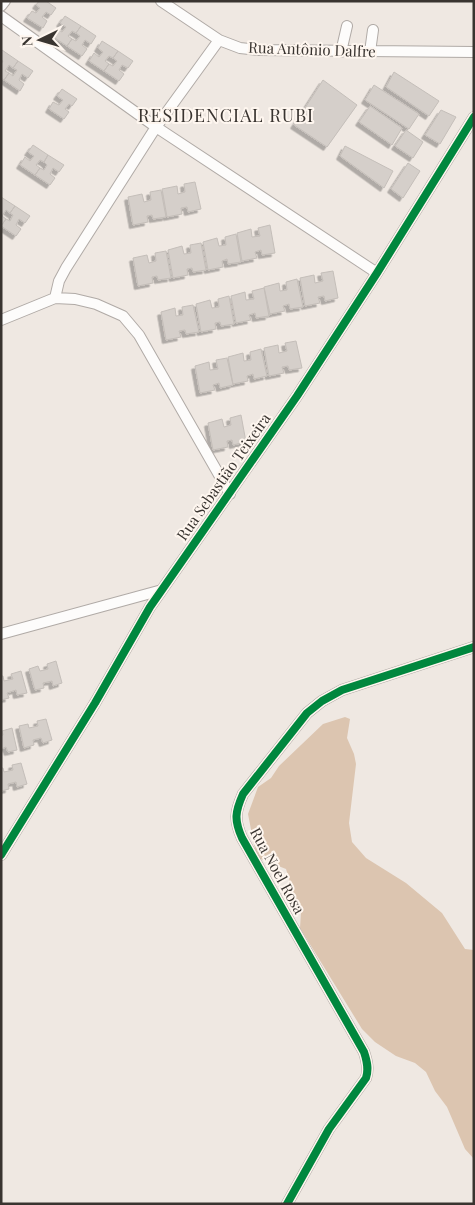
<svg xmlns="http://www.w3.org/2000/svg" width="475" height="1205" font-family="'Playfair Display',serif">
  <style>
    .forest { fill: #dcc5b0 }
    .building { fill: #d5cfca; stroke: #c4beb9; filter: url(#shadow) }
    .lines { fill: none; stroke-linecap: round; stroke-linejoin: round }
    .minor-casing { stroke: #b0aaa6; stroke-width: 12 }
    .minor { stroke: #fdfcfb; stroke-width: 10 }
    .cycleway-casing { stroke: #fef6ef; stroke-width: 11 }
    .cycleway { stroke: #00873e; stroke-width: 8 }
    .labels { text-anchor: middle; stroke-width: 4; stroke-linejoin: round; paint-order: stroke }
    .street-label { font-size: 15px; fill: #393430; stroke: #fef6ef }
    .quarter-label { font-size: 18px; letter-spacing: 1px; fill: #393430; stroke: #fef6ef }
  </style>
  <defs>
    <filter id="shadow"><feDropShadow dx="-3.5" dy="3.5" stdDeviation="0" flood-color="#0004"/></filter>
  </defs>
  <rect width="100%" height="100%" fill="#efe8e2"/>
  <path class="forest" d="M345,717L350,719L347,738L354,754L356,764L349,823L352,842L366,858L406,883L442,913L465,949L474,950V1159L465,1149L447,1107L435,1091L426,1072L415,1063L396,1056L375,1042L362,1029L300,928L301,912L295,898L286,869L258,858L254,845L248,814L258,787L271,778L279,766L323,724Z"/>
  <path class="building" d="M39,1H46L56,8L51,15L46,12L42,17L47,21L43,28L27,18L32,11L36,13L40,8L36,5Z
    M65,16L81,26L76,33L72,31L68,36L72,39L67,46L52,36L57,29L62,32L66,27L60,23Z
    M81,26L96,36L91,44L85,40L82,45L87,49L82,56L67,46L72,39L76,41L80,36L76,33Z
    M102,41L118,51L113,58L109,56L105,61L109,64L104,71L89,61L94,53L99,57L103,52L98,48Z
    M2,50L18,61L13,68L9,65L5,71L9,73L4,80L1,78V64L3,61L1,60V52Z
    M118,51L133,61L128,68L122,65L119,70L124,74L119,81L104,71L109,64L113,66L117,61L113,58Z
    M18,61L33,71L28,78L22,74L19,80L24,84L20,91L4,80L9,73L13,76L17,70L13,68Z
    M394,72L439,101L429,116L386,87Z
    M323,80L357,105L327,147L294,125Z
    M374,85L419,114L409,129L365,100Z
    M62,89L77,99L72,106L69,104L65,109L69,112L64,119L49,109L53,102L59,105L63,100L57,96Z
    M370,106L402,128L392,145L359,122Z
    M441,110L456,117L440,144L425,135Z
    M406,130L423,142L413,158L395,146Z
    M33,145L48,155L44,162L40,160L36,165L40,168L35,175L20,165L25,157L30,161L34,156L28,152Z
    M345,146L393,171L384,188L340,156Z
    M48,155L64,165L59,172L53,168L50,174L55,178L50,185L35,175L40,168L44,170L47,165L44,162Z
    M408,163L420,171L403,198L391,189Z
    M195,182L201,209L188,212L187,207L181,208L182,214L167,217L162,189L177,186L178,194L185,192L184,184Z
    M161,190L166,217L153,219L152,215L147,216L148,222L133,225L128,197L142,194L144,202L151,200L150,192Z
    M1,197L15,206L10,213L6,210L2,216L6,219L1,226Z
    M15,206L30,216L25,223L19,219L16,225L21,229L16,236L1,226L6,219L10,221L13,215L10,213Z
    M270,225L275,253L262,255L261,250L255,252L257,258L242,261L237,233L251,229L252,237L260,236L258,228Z
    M236,234L241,262L228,264L227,259L222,261L223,267L208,270L203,242L217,238L219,246L226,245L225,237Z
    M201,243L206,270L193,272L192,268L187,269L188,275L173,278L168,250L182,246L184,254L191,253L190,245Z
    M166,251L171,278L158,280L157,276L152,277L153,283L138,286L133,258L147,255L149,263L156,261L155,253Z
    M333,271L338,298L325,301L324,296L318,297L320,303L305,306L300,278L314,275L315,283L323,281L321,273Z
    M297,279L303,307L290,309L289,304L283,306L285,311L270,314L264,287L279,283L280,291L287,290L286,282Z
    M264,288L269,316L256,318L255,313L249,315L251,320L236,323L231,296L245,292L246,300L254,299L252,291Z
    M229,296L234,324L221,326L220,322L215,323L216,329L201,332L196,304L210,300L212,308L219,307L218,299Z
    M193,305L199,332L186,334L185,330L179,331L181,337L166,340L161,312L175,308L176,316L183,315L182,307Z
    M296,341L302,368L289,370L288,366L282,367L284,373L269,376L264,348L278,345L279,353L287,351L285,343Z
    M261,349L267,376L254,379L253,374L247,376L248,381L233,384L228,357L243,353L244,361L251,360L250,352Z
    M227,358L233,385L220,388L219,383L213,385L215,390L200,393L195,366L209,362L210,370L218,369L216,360Z
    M241,415L246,442L233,445L232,440L227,441L228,447L213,450L208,423L222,419L224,427L231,425L230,418Z
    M56,661L62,683L53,686L52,681L43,683L44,688L35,690L29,669L38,666L40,671L48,669L47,664Z
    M21,671L27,693L17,695L16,690L7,693L9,698L1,700V676H3L4,681L13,679L11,674Z
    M46,719L52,740L43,743L41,738L33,740L34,745L24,748L19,726L28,724L29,728L38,726L37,721Z
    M12,728L17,750L8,752L6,747L1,749V736L3,735L2,731Z
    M21,763L27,784L17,787L16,782L8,784L9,789L1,791V768H3L4,772L13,770L12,765Z"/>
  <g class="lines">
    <defs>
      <path id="minor" d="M161,1L219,40
        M1,6L5,1
        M1,16L156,127L377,273
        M341,52L347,26
        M370,52L373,30
        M55,298L59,281L66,268L156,127L219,40L240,48L259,50L474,52
        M1,320L55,298L75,299L96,304L123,316L139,335L230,494
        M1,634L162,590
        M1,855L95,703L150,607L297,396L377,273L474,117
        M287,1204L329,1129L366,1078C369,1069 367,1061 364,1052L242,838C234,820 235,812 243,794L307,713L322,701L342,690L474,647"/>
    </defs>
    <use href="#minor" class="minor-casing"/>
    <use href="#minor" class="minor"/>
    <defs>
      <path id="cycleway" d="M1,855L95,703L150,607L297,396L377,273L474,117
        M287,1204L329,1129L366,1078C369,1069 367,1061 364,1052L242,838C234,820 235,812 243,794L307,713L322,701L342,690L474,647"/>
    </defs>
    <use href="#cycleway" class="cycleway-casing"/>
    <use href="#cycleway" class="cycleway"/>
  </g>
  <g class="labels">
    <g class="street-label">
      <text transform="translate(312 50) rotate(2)" y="5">Rua Antônio Dalfre</text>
      <text transform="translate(224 477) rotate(-55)" y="5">Rua Sebastião Teixeira</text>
      <text transform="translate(277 871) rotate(61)" y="5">Rua Noel Rosa</text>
    </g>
    <g class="quarter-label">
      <text x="226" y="122">RESIDENCIAL RUBI</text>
    </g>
  </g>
  <rect width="475" height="1205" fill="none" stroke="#393430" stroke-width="5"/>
  <g transform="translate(40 40) rotate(265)" stroke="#fef6ef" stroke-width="4" paint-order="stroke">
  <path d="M0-4L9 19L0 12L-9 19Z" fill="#393430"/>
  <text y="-8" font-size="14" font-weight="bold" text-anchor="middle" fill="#393430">N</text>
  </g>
</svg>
